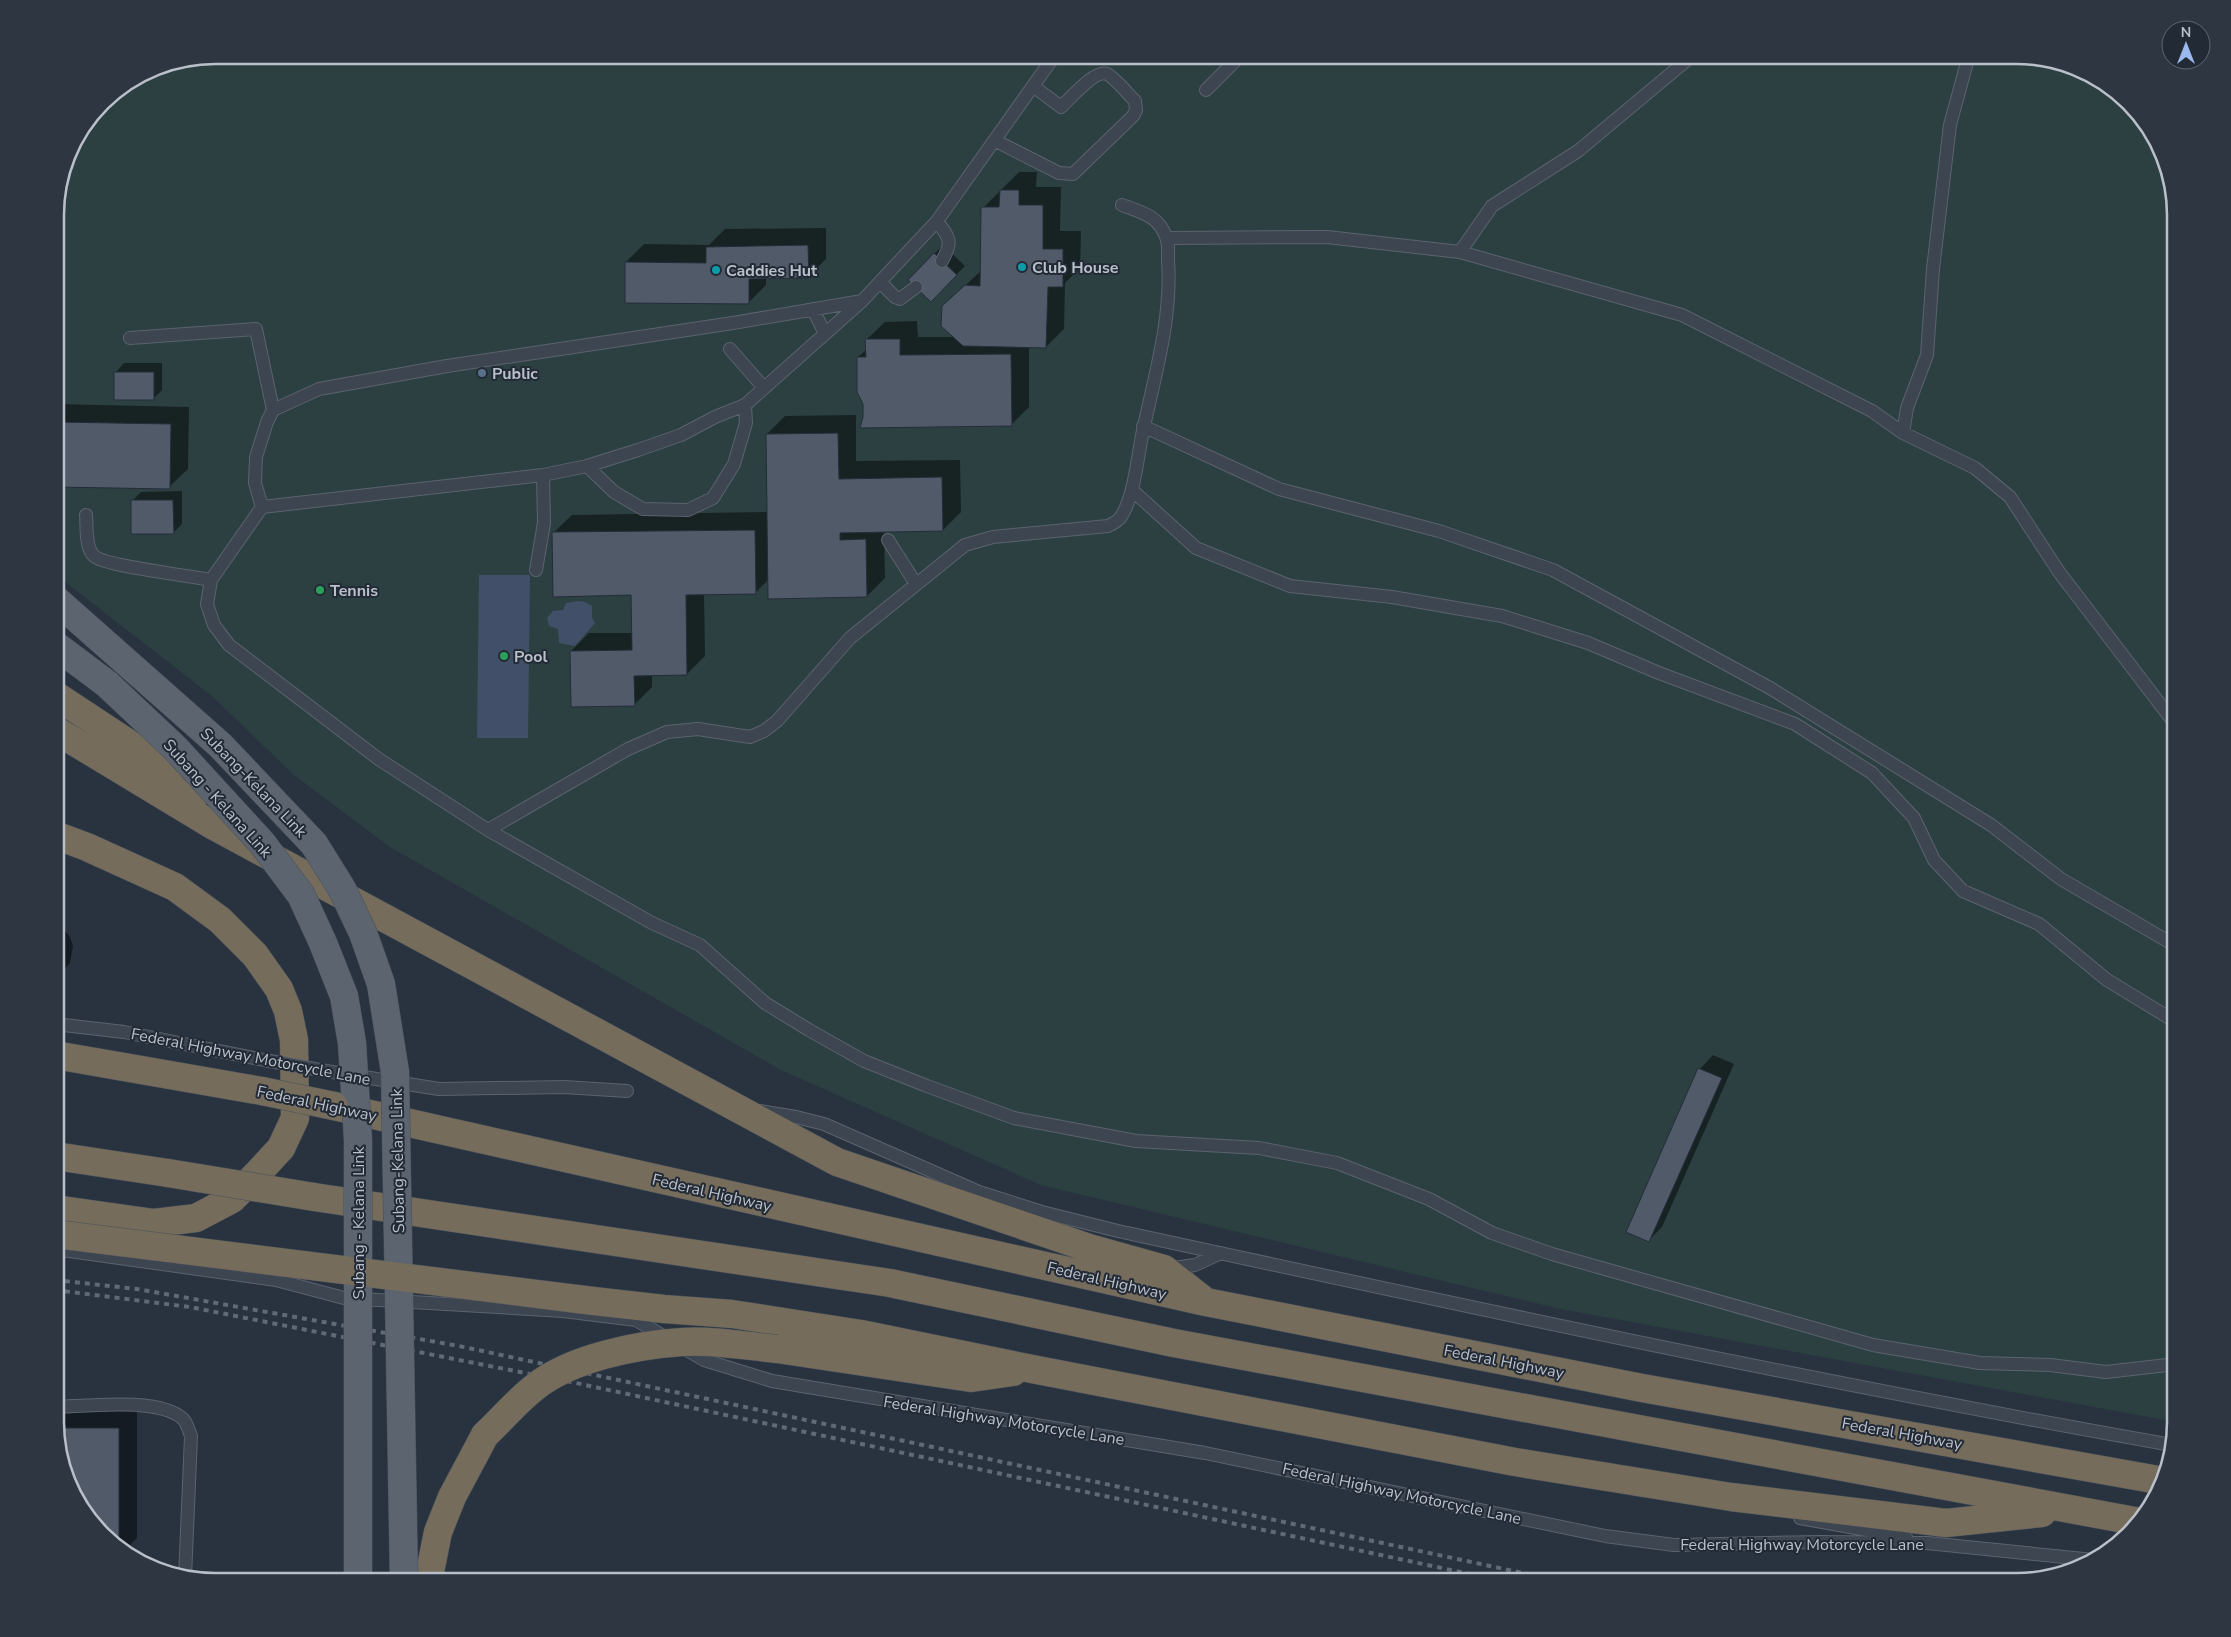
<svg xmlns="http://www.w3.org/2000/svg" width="2231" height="1637" font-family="'Nunito Sans',sans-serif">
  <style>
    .green { fill: #2c4042 }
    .water { fill: #415068 }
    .shadow { fill: #0007 }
    .building { fill: #505a69; stroke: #242c38 }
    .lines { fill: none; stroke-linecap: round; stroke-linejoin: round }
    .lane-casing { stroke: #5b636e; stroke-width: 14 }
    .highway-casing { stroke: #48505b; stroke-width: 29 }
    .lane { stroke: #3d4550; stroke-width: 12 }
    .highway { stroke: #756c5b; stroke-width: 28 }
    .rail { stroke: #606977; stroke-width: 4; stroke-dasharray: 5 5; stroke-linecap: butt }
    .lane-bridge-casing { stroke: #5b636e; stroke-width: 14; stroke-linecap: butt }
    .primary-bridge-casing { stroke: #474e5a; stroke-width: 29; stroke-linecap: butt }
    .highway-bridge-casing { stroke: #48505b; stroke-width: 29; stroke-linecap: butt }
    .lane-bridge { stroke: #3d4550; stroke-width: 12 }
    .primary-bridge { stroke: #5c6470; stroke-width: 28 }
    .highway-bridge { stroke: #756c5b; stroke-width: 28 }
    .culture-dot { fill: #0f9aa8; stroke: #222a36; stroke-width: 2 }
    .service-dot { fill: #5c6f8a; stroke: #222a36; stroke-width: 2 }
    .leisure-dot { fill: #2e9e5b; stroke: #222a36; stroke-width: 2 }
    .labels { text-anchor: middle; stroke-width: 4; stroke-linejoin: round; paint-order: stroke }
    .poi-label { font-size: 16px; font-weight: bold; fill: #bac0ca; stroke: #222a36; text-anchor: start }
    .street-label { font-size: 16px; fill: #bac0ca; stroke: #222a36 }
    .rim { fill: none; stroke: #bac0ca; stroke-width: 2.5 }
  </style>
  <rect width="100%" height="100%" fill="#293340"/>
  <path class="green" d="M215,55H2017L2067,63L2113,88L2159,144L2176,214V1422L1561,1309L1041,1185L781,1070L390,847L294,775L212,696L55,574V205L67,153L102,102L154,67Z"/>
  <path class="water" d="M479,575H530L528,738H477Z
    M578,601L585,602L592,606V618L595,623L575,646L559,643L558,629L549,626L547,618L553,611L563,610L566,603Z"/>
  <path class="shadow" d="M1019,172H1037L1036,187H1061L1060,231H1081L1080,268L1065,283L1064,329L1046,347L1029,346V407L1011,425L858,357L867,349L866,340L885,322L917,321L918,337H955L943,306L982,270L983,208Z
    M826,228V259L808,277L766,278V285L748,303L626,262L644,244L709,245L725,229Z
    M943,245L965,266L931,300L909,280Z
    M124,363H162V390L154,398L116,372Z
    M55,404L189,407L188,469L169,487L55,486Z
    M856,415V461L960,460L961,512L943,530L884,531L885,578L867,596L769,579L755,593H704L705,656L687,674L652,675V687L634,705L571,651L589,633H633L632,594L553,533L572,515L768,512L767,434L785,416Z
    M182,491V524L173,533L132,501L141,492Z
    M55,926L64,930L70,937L73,946L70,963L55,979Z
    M1713,1055L1734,1064L1662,1227L1649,1240L1627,1231L1700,1069Z
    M55,1410H137V1538L123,1552L118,1549L72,1493L55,1432Z"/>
  <path class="building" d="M1000,190H1019V205H1043V249H1063V287H1048L1046,348L963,346L941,326L942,306L965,285L980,286L981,207H999Z
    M808,245L809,278L749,279V304L625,303V262L706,263V247Z
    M934,253L957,275L931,302L908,280Z
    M865,339H900V355L1011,354L1012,426L860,428L863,417V404L857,392V357H866Z
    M114,372H154V400H114Z
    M55,422L171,424L170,489L55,487Z
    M838,433L839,479L942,477L943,531L840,533V540L866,539L867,597L768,599L766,434Z
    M131,500H173L174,534H131Z
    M755,530L756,594L686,595L687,675L634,676L635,706L571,707L570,651L632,650L631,595L553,597L552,532Z
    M55,949L60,960V969L55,979Z
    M1698,1068L1722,1078L1649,1242L1626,1232Z
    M55,1428H119V1550L72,1493Z"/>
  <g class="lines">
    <defs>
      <path id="lane" d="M1055,55L937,221L862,301L745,405L715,417L681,435L638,450L587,466L543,475L262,507L211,580L207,604L214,625L229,645L380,760L488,830L652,923L700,945L765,1003L809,1030L864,1061L927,1086L1014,1118L1136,1141L1259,1148L1337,1163L1429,1199L1492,1233L1552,1254L1873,1345L1980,1363L2050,1365L2106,1372L2176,1364
        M1206,90L1241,55
        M996,141L1059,173L1073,174L1133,116L1136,110L1135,101C1128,94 1115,78 1107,74C1095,69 1070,99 1061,107L1033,86
        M937,221C950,239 953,241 942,261
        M1167,238L1327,237L1460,252L1682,315L1872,411L1903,433L1975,468L2010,497L2059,572L2176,725
        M1460,252L1492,206L1578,151L1693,55
        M880,282L895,297L900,299L916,287
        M813,309L825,334
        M130,338L256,329L273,410
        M730,349L764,388
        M1143,426L1279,489L1439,531L1553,570L1770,688L1991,825L2061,879L2176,946
        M1903,433L1907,408L1927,355L1933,269L1950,125L1969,55
        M587,466L614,492L643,509L688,510L713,498L734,464L746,423L745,405
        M1132,490L1196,548L1290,586L1392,597L1502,616L1588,643L1659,673L1795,724L1872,773L1914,818L1934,860L1963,891L2039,924L2107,980L2176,1022
        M262,507L255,483L256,457L267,422L273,410L319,389L447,366L733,323L862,301
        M86,515C87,526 85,548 94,556C104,566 192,576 211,580
        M888,540L916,584
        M536,570L544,523L543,475
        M488,830L628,749L667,732L698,729L750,737L764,731L777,721L850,638L965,545L993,537L1108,526C1112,524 1118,521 1120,518C1135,498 1138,450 1144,426C1156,371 1172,317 1168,260C1168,253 1169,244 1166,237C1159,216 1141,212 1122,205
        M55,1024L124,1032L264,1060
        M326,1071L439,1089L564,1087L627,1091
        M760,1111L796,1117L824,1124L979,1192L1042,1212L1118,1231C1469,1307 1819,1383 2172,1445
        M55,1249L276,1280L344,1298L563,1311L636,1320L704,1360L772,1381L1205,1453L1605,1536L1674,1545L1820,1542L1927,1543L2094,1560
        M1166,1269L1195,1265L1221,1253
        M55,1407C88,1406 159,1397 183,1419C187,1423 189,1431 191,1436L185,1577
        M1800,1518L1906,1537"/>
      <path id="highway" d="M55,695L152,759L192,803
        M55,730L214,826L837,1162L1089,1248L1164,1269L1201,1298
        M55,835L87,847L175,887L220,920L255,955L279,989L288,1011L294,1040L295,1118L281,1148L257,1174L232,1199L196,1218L154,1223L55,1209
        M55,1055L262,1091
        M334,1106L1206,1302L1642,1388L2164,1481
        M55,1156L168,1173
        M314,1197L890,1283L1174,1343L2140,1522
        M593,1301L664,1309L732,1314L861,1334L1032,1369L1515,1462L1731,1497L1946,1523L2042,1513
        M777,1349L971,1378L1013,1372
        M428,1582L438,1532L452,1497L485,1435"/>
    </defs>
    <use href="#lane" class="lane-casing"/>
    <use href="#highway" class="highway-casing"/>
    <use href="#lane" class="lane"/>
    <use href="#highway" class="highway"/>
    <path class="rail" d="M55,1280L137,1289L459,1346L1565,1582
      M55,1290L190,1307L576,1383L1507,1582"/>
    <defs>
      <path id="lane-bridge" d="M264,1060L326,1071"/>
      <path id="primary-bridge" d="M55,599L220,745L314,844L342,889L363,933L381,984L395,1072L404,1582
        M55,645L107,684L175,748L262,843L301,895L323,943L344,996L352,1043L358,1140V1582"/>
      <path id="highway-bridge" d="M262,1091L334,1106
        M168,1173L314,1197
        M55,1234L593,1301
        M485,1435C502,1419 517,1401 535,1387C571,1358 636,1345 682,1342C714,1340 746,1346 777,1349"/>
    </defs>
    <use href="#lane-bridge" class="lane-bridge-casing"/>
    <use href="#primary-bridge" class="primary-bridge-casing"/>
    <use href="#highway-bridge" class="highway-bridge-casing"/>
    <use href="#lane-bridge" class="lane-bridge"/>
    <use href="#primary-bridge" class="primary-bridge"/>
    <use href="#highway-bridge" class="highway-bridge"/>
  </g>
  <g class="culture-dot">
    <circle cx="1022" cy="267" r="5"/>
    <circle cx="716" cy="270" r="5"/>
  </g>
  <circle class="service-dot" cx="482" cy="373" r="5"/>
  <g class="leisure-dot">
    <circle cx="320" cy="590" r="5"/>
    <circle cx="504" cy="656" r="5"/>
  </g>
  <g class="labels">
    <g class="poi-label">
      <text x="1032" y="273">Club House</text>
      <text x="726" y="276">Caddies Hut</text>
      <text x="492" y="379">Public</text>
      <text x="330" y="596">Tennis</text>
      <text x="514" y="662">Pool</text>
    </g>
    <g class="street-label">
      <text transform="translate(254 782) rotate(46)" y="6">Subang-Kelana Link</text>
      <text transform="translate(218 798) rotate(48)" y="6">Subang - Kelana Link</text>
      <text transform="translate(251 1056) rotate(11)" y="6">Federal Highway Motorcycle Lane</text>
      <text transform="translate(317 1103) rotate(12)" y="6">Federal Highway</text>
      <text transform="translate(397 1161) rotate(-91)" y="6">Subang-Kelana Link</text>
      <text transform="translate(712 1192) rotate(13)" y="6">Federal Highway</text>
      <text transform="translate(358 1223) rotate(-90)" y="6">Subang - Kelana Link</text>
      <text transform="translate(1107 1280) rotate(13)" y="6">Federal Highway</text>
      <text transform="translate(1504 1361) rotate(11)" y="6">Federal Highway</text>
      <text transform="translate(1004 1420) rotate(9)" y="6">Federal Highway Motorcycle Lane</text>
      <text transform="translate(1902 1433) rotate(10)" y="6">Federal Highway</text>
      <text transform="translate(1402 1493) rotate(12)" y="6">Federal Highway Motorcycle Lane</text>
      <text x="1802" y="1550">Federal Highway Motorcycle Lane</text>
    </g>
  </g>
  <path d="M0 0H2231V1637H0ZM215 64H2016A151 151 0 0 1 2167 215V1422A151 151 0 0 1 2016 1573H215A151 151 0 0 1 64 1422V215A151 151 0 0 1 215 64Z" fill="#2e3642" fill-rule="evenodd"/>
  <path class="rim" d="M215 64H2016A151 151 0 0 1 2167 215V1422A151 151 0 0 1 2016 1573H215A151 151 0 0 1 64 1422V215A151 151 0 0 1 215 64Z"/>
  <g transform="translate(2186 45)"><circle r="24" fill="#222a36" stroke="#5f6671"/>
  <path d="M0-4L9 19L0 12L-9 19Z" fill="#9bb9ef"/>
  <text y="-8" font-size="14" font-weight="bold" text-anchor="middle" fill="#bac0ca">N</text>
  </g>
</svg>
